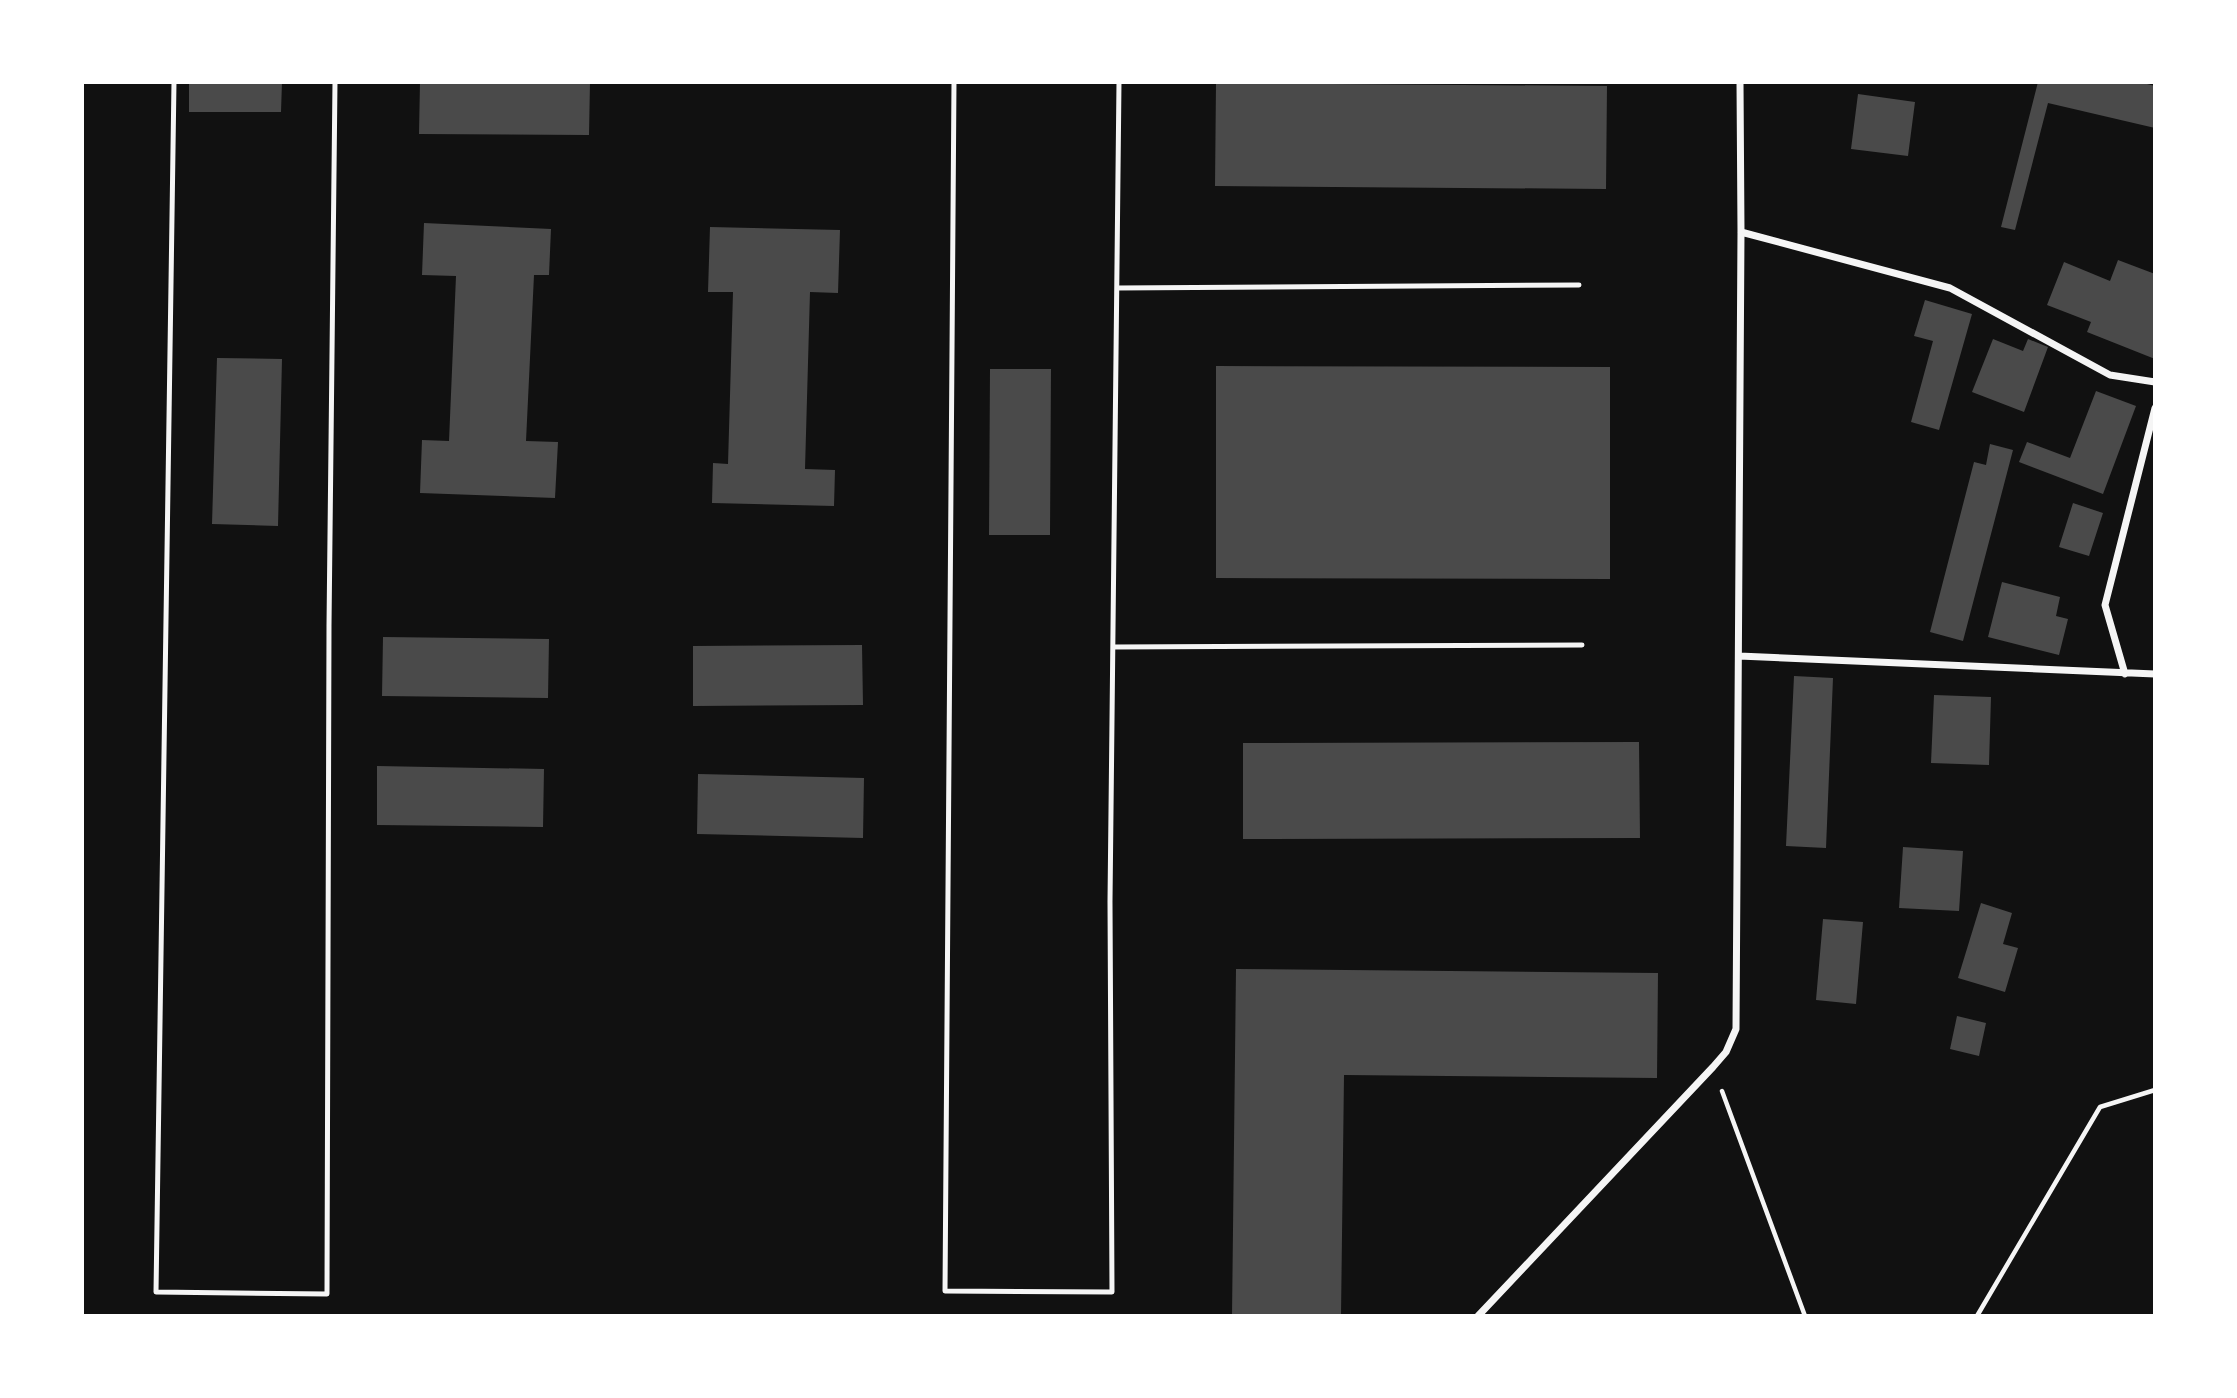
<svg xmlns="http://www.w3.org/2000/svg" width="2237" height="1398" font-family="Lora,serif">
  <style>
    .building { fill: #4a4a4a }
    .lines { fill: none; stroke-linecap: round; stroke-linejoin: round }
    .path { stroke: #f5f5f5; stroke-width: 4.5 }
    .service { stroke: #f5f5f5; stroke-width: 5 }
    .minor { stroke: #f5f5f5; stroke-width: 7 }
  </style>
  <rect width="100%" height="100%" fill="#111"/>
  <path class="building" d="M189,82H282L281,112H189Z
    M420,82H590L589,135L419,134Z
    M2038,82H2139L2155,86V128L2048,103L2015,230L2001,227Z
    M1216,83L1607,86L1606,189L1215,186Z
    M1858,94L1915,102L1908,156L1851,149Z
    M424,223L551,229L549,275H534L526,441L558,442L555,498L420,493L422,440L449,441L456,276L422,275Z
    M710,227L840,230L838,293L810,292L805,469L835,470L834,506L712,503L713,463L728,464L733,292H708Z
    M2118,260L2155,274V359L2087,332L2091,322L2047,305L2064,262L2110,281Z
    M1925,300L1972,314L1939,430L1911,422L1933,341L1914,336Z
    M1993,339L2023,351L2028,339L2048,347L2024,412L1972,392Z
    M217,358L282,359L278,526L212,524Z
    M1216,366L1610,367V579L1216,578Z
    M990,369H1051L1050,535H989Z
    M2096,391L2136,406L2103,494L2019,462L2027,442L2070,458Z
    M1990,444L2013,450L1963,641L1930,632L1974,462L1986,465Z
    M2073,503L2103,513L2089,556L2059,547Z
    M2002,582L2060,597L2056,616L2068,619L2059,655L1988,637Z
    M383,637L549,639L548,698L382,696Z
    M862,645L863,705L693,706V646Z
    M1794,676L1833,678L1826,848L1786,846Z
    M1934,695L1991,697L1989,765L1931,763Z
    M1639,742L1640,838L1243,839V743Z
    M377,766L544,769L543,827L377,825Z
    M698,774L864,778L863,838L697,834Z
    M1903,847L1963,851L1959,911L1899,908Z
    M1981,903L2012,913L2003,944L2018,948L2005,992L1958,978Z
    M1823,919L1863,922L1856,1004L1816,1000Z
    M1236,969L1658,973L1657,1078L1344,1075L1341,1316H1232Z
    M1957,1016L1986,1023L1979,1056L1950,1049Z"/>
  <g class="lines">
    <path class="path" d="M1722,1091L1805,1316
      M1977,1316L2100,1107L2155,1090"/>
    <path class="service" d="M174,82L156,1292L327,1294L329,626L335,82
      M954,82L945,1291L1112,1292L1110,902L1119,82
      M1117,288L1579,285
      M1114,647L1582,645"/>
    <path class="minor" d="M1741,232L1950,288L2110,375L2155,382
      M1739,656L2155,674
      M2125,674L2105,605L2155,408
      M1478,1316L1713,1067L1726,1052L1736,1029L1741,232L1740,82"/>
  </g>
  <rect width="2237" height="1398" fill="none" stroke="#ffffff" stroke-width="168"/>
</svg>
